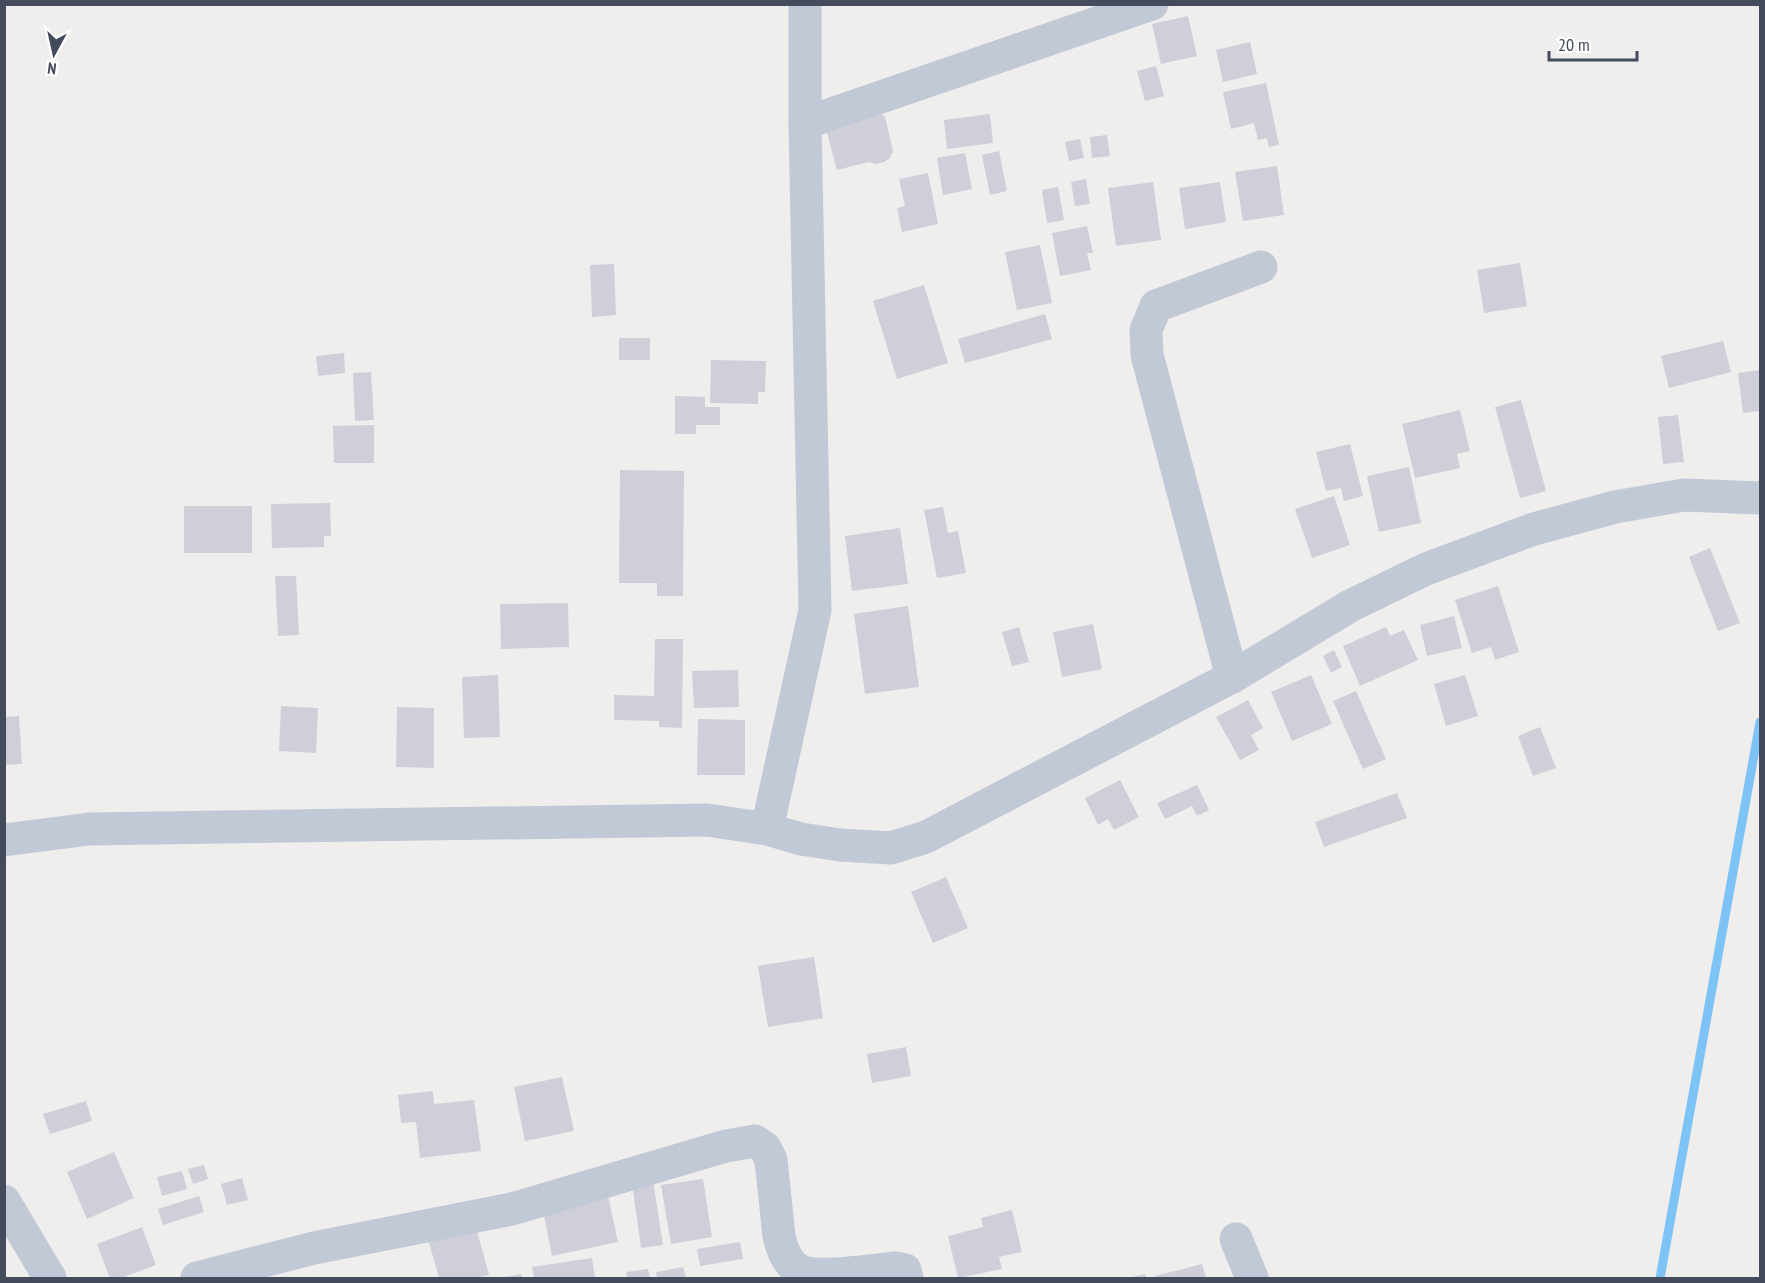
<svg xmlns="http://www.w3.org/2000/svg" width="1765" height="1283" viewBox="0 0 1765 1283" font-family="'PT Sans Narrow',sans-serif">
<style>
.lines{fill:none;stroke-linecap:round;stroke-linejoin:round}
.stream{stroke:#7dc3f6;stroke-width:9}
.building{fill:#cecfd9}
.minor{stroke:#c1c8d6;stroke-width:33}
</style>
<rect width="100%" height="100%" fill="#f0eded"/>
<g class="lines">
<polyline class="stream" points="1660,1278 1760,722"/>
</g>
<g class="building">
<polygon points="1188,16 1197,56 1161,64 1152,24"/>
<polygon points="1250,42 1257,74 1223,82 1216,50"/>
<polygon points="1156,66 1164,96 1145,101 1137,71"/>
<polygon points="1266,83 1279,145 1269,147 1267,138 1258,140 1254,123 1231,129 1223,92"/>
<polygon points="874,110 885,117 893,151 890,158 884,162 876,164 869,162 837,170 824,122"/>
<polygon points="990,114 993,143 947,149 944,120"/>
<polygon points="1107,135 1110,156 1092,158 1090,137"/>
<polygon points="1080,139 1084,158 1069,161 1065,142"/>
<polygon points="999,151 1007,191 990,195 982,155"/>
<polygon points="965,153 972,189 943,195 937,158"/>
<polygon points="1277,166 1284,215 1243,221 1235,172"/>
<polygon points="928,173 938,224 902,232 897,208 905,206 899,179"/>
<polygon points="1086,179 1090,204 1075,206 1071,182"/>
<polygon points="1153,182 1161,240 1116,246 1108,188"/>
<polygon points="1220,182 1226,222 1185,229 1179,188"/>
<polygon points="1058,187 1064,220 1047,223 1042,190"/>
<polygon points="1087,226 1093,253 1087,253 1091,270 1060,276 1052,233"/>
<polygon points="1040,245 1052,303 1017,310 1005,252"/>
<polygon points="1520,263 1527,306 1484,313 1477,270"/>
<polygon points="614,264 616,315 592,317 590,265"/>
<polygon points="924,285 948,363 897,379 873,301"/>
<polygon points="1045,314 1052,339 965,363 958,339"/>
<rect x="619" y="338" width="31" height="22"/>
<polygon points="1723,341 1731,372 1669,388 1661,356"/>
<polygon points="344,353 345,373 318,376 316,356"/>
<polygon points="711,360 766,361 765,392 758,392 758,404 710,403"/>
<polygon points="1760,370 1760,411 1743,413 1738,373"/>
<polygon points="371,372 374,420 355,421 353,373"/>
<polygon points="675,396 705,397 705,407 720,407 720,425 696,425 696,434 675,434"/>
<polygon points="1521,400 1546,491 1520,498 1495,407"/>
<polygon points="1460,410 1470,451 1457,454 1460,468 1415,478 1402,424"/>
<polygon points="1678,415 1684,462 1663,464 1658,417"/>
<polygon points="374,425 374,463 334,463 333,426"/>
<polygon points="1350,444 1363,496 1344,501 1341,488 1326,491 1316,452"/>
<polygon points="1409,467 1421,523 1379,532 1367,476"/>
<polygon points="620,470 684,471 683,596 657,596 657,583 619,583"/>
<polygon points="1334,496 1350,545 1312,558 1295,509"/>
<polygon points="330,503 331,536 324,536 324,547 272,548 271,504"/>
<rect x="184" y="506" width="68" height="47"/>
<polygon points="943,507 948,533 958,531 966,573 937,578 924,510"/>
<polygon points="900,528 908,584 852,591 845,536"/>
<polygon points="1710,548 1740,623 1718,631 1689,557"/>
<polygon points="275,576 296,576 299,635 278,636"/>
<polygon points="1498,586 1519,652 1495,660 1491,647 1472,653 1455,600"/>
<polygon points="568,603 569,647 501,649 500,604"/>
<polygon points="908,606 919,687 865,694 854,614"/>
<polygon points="1454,616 1462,648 1427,656 1420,625"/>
<polygon points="1093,624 1102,669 1062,677 1053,632"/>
<polygon points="1019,627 1029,662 1012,666 1002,632"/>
<polygon points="1386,627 1390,636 1404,630 1418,660 1360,686 1343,646"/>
<polygon points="655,639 683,639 682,728 659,727 659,721 614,720 614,695 654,696"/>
<polygon points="1334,650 1342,667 1331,673 1323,656"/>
<polygon points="738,670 739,707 694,708 692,671"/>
<polygon points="498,675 500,737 464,738 462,677"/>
<polygon points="1311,675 1332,724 1292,741 1271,692"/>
<polygon points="1465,675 1478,716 1446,726 1434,684"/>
<polygon points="1356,691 1386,759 1363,769 1333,701"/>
<polygon points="1248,700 1263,728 1251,735 1259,750 1240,760 1216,717"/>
<polygon points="281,706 318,708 316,753 279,751"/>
<polygon points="397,707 434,708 434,768 396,767"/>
<polygon points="19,716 22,764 4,765 4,717"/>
<polygon points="698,719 745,720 745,775 697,775"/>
<polygon points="1540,727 1556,768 1533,776 1518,736"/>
<polygon points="1120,780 1139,817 1114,830 1108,819 1098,825 1085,798"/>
<polygon points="1197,785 1209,810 1197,816 1192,806 1165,819 1157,803"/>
<polygon points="1397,793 1407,818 1324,847 1315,822"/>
<polygon points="946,877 968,928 933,943 911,892"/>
<polygon points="814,957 823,1018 768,1027 758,966"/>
<polygon points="906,1047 911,1076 872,1083 867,1054"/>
<polygon points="562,1077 574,1131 525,1141 514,1087"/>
<polygon points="433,1091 434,1104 474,1100 481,1151 420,1158 416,1122 401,1123 398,1095"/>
<polygon points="86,1101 92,1121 50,1134 43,1114"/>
<polygon points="114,1152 134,1198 87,1219 67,1172"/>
<polygon points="204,1165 208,1179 193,1184 188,1169"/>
<polygon points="182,1171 187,1189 162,1196 157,1177"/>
<polygon points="242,1178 248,1200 227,1205 221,1184"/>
<polygon points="703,1179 712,1237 671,1244 661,1185"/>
<polygon points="653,1180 663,1245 641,1248 632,1183"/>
<polygon points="199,1196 204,1212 163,1225 158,1209"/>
<polygon points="608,1196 618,1242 552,1256 543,1210"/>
<polygon points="1012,1210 1022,1252 999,1257 1002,1269 958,1278 948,1236 983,1227 981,1218"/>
<polygon points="142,1227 156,1265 121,1278 110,1278 97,1244"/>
<polygon points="476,1227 489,1275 476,1278 439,1278 428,1239"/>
<polygon points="740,1242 743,1259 700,1266 697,1249"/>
<polygon points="592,1258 595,1278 534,1278 532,1267"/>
<polygon points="1202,1264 1206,1278 1155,1278 1155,1276"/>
<polygon points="683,1267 686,1278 657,1278 656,1272"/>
<polygon points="648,1269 650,1278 627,1278 626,1272"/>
<polygon points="521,1274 522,1278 505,1278 505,1277"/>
<polygon points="1145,1274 1146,1278 1132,1278 1131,1277"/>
</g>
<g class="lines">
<g class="minor">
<polyline points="805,4 805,123"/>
<polyline points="1232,677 1147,355 1146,330 1156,306 1261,267"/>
<polyline points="767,829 815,610 805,123 1152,4"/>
<polyline points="4,840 89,829 707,820 767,829 801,839 840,845 891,848 926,837 1232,677 1350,606 1426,569 1534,529 1615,507 1684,495 1760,498"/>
<polyline points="4,1201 50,1278"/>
<polyline points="1236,1239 1252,1278"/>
<path d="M197 1278 314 1248 512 1209 726 1146 755 1141 765 1148 771 1160 779 1236C782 1250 788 1265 801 1271 819 1279 873 1270 895 1268L905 1270 907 1278"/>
</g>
</g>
<rect width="1765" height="1283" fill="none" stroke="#434b5d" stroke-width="12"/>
<g transform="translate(54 54) rotate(188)" stroke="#ffffff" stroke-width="4.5" paint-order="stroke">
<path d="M0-4.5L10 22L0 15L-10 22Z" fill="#434b5d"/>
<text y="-9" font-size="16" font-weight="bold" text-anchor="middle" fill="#434b5d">N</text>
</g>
<path d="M1549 51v9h88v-9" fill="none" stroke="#434b5d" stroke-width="3"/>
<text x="1558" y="51" font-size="18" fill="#434b5d" stroke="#ffffff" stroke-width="4.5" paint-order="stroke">20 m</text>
</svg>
